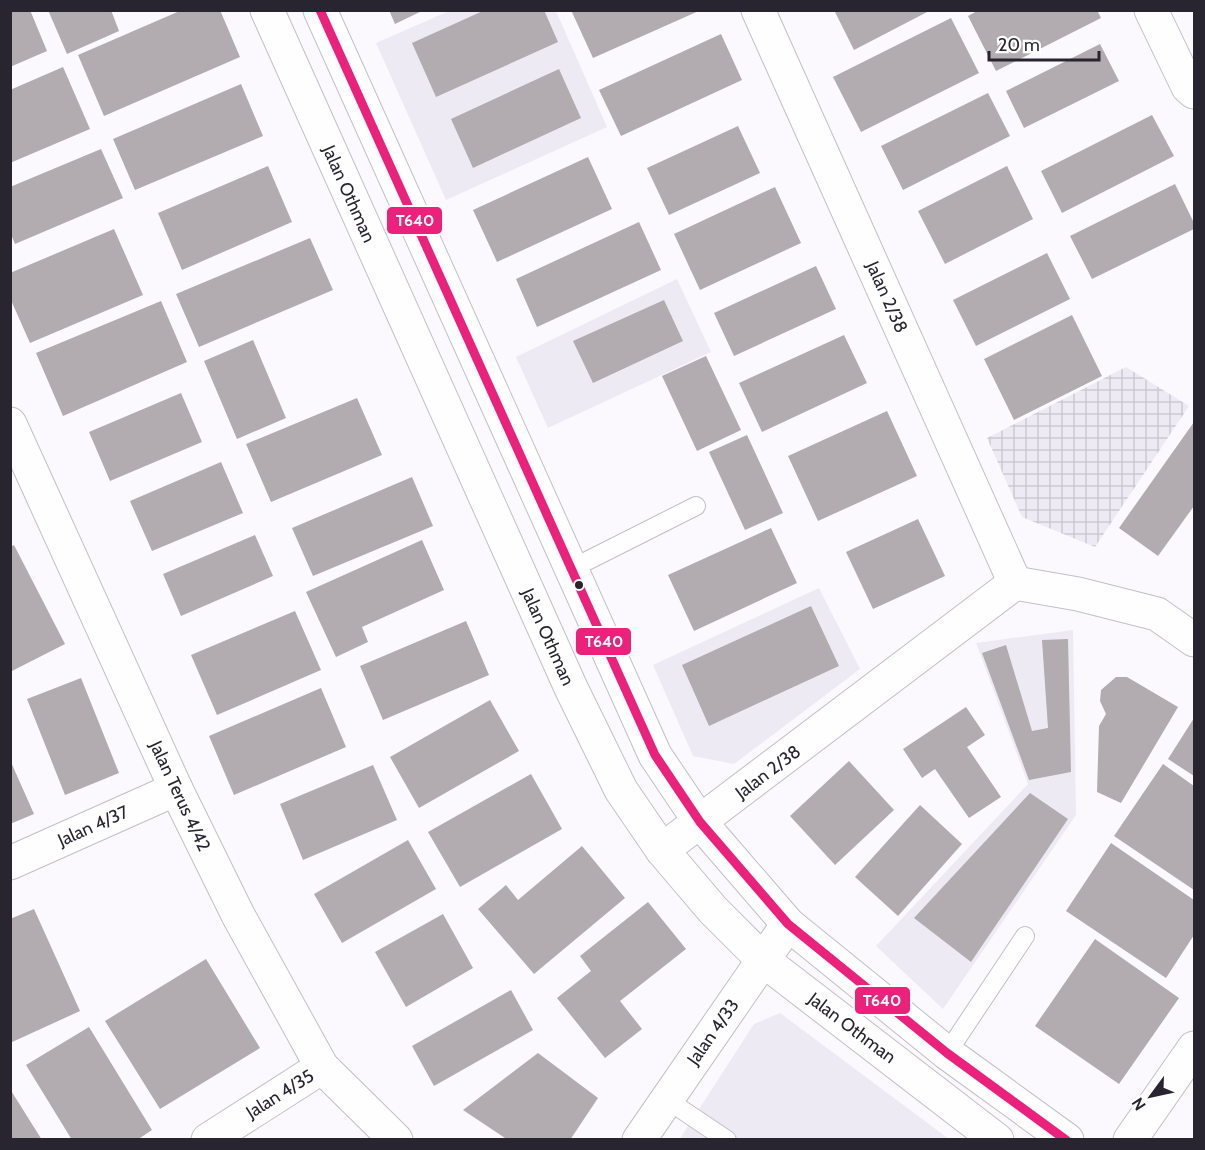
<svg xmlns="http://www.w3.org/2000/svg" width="1205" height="1150" viewBox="0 0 1205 1150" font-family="Cabin,sans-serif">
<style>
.built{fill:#eeeaf4}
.industrial{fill:url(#industrial-grid)}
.building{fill:#b2abaf}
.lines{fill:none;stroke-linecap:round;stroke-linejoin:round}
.service-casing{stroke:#c2bfc7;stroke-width:20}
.minor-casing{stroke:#c2bfc7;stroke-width:35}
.secondary-casing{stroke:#c2bfc7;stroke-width:35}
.service{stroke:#fefeff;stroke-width:18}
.minor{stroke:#fefeff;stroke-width:33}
.secondary{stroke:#fefeff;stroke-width:33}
.bus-1-casing{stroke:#fff;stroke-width:14}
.bus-1{stroke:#ed207b;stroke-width:9}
.bus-dot{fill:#292530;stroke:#fff;stroke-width:2}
.labels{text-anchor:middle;stroke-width:6;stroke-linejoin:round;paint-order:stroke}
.street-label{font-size:18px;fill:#292530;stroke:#fff}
.line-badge{stroke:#fff;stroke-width:2}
.badge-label{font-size:16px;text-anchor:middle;font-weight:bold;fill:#fff}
</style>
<defs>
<pattern id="industrial-grid" width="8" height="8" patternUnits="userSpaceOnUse" patternTransform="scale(1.5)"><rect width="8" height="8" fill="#eeeaf4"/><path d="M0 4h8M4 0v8" fill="none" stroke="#ccc9d2"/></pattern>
</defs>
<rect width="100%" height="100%" fill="#fbf9fd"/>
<g class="built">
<polygon points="449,11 556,11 607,127 446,200 376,43"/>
<polygon points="677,279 711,352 548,428 516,357"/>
<polygon points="819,588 860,669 734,764 693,756 653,665"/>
<polygon points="1073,630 1076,815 943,1009 876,946 1028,784 976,643"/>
<polygon points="780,1013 949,1139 679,1140 754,1024"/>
</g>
<polygon class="industrial" points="1126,367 1189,406 1095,547 1022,517 987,438"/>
<g class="building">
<polygon points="10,10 30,10 47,51 10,67"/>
<polygon points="48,10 111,10 119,31 67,54"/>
<polygon points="182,10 220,10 240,57 104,116 78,55"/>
<polygon points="389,10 424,10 395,24"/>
<polygon points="485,10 544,10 558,42 436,97 412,43"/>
<polygon points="571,10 701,10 593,58"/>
<polygon points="834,10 931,10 854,50"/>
<polygon points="979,10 1097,10 1101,18 996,71 968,16"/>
<polygon points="951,18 979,73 861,132 833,77"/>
<polygon points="721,34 742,80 621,136 599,90"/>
<polygon points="1100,44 1119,81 1024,128 1006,91"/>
<polygon points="63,67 90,129 10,163 10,90"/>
<polygon points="559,69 581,118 473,168 451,119"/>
<polygon points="241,84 263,136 135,190 113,139"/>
<polygon points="988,93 1010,136 903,190 881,146"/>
<polygon points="1152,115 1174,156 1062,213 1041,171"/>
<polygon points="738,126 760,173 669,215 647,168"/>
<polygon points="101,149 123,198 15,244 10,232 10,187"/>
<polygon points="588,157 612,209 497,262 473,210"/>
<polygon points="268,166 292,222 182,270 158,213"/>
<polygon points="1007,166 1033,219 945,264 918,211"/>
<polygon points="1175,184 1194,223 1194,229 1092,279 1070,236"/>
<polygon points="775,187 801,243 700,290 674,234"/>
<polygon points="639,222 661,270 537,327 516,279"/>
<polygon points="114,229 143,295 30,343 10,298 10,273"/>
<polygon points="310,238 333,290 199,347 176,294"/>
<polygon points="1047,253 1070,299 976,346 953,300"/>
<polygon points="816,266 836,309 734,356 714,313"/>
<polygon points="664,300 683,341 593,383 573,341"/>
<polygon points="161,301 187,362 63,416 36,353"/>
<polygon points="1072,315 1102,376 1014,420 984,359"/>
<polygon points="844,335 867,383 762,432 739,383"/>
<polygon points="253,340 286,418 237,439 204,361"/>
<polygon points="706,356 741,430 697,451 662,376"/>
<polygon points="181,393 202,442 110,481 89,432"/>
<polygon points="357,398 382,455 271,502 246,444"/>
<polygon points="887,411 917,476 818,521 788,456"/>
<polygon points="1194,422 1194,506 1158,556 1119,528"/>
<polygon points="747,435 783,513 745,530 709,452"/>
<polygon points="221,462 243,513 152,551 130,501"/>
<polygon points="412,477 433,526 313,576 292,528"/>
<polygon points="918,519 945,576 873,609 846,552"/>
<polygon points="771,528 797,583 694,631 668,575"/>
<polygon points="255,535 273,576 181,616 163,574"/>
<polygon points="422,540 444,590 362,627 368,642 336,657 306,592"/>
<polygon points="14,545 65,644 10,672 10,547"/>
<polygon points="811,606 839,666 709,726 682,665"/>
<polygon points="295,611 321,670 217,715 191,655"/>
<polygon points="466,621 489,675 383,720 360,666"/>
<polygon points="1068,639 1071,772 1029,780 982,653 1006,645 1032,731 1048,728 1042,640"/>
<polygon points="1116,677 1127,677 1178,707 1121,803 1097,792 1099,726 1106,714 1100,701 1101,690"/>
<polygon points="81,678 119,773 65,795 27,699"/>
<polygon points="321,688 346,747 234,795 209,736"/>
<polygon points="490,700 519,751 419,808 390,757"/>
<polygon points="966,707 985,735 967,747 1001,797 969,818 935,769 922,778 903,749"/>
<polygon points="1194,718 1194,776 1168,759"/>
<polygon points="10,760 34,814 10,824"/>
<polygon points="849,761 894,810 835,865 790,816"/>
<polygon points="1163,764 1194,786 1194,890 1114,836"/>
<polygon points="373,765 397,820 303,860 280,804"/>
<polygon points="531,774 562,829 460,887 428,832"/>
<polygon points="1030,793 1068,819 971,962 914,918"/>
<polygon points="920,805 962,844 898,916 855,877"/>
<polygon points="408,840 436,889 342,943 314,894"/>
<polygon points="1111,843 1194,900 1194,935 1166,978 1066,911"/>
<polygon points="582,846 625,898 534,974 478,909 506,885 518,900"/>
<polygon points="648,902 686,949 620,1001 642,1029 605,1058 557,998 591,971 580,956"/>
<polygon points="34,909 80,1011 10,1043 10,919"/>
<polygon points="443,914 473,968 406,1007 375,952"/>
<polygon points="1095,939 1179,998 1119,1084 1035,1026"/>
<polygon points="206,959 260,1048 160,1109 105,1021"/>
<polygon points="511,990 533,1030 434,1086 412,1046"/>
<polygon points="89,1027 152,1130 137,1140 72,1140 26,1065"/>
<polygon points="538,1053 598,1098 570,1140 508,1140 463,1110"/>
<polygon points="10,1089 42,1140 10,1140"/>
</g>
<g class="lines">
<defs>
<g id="service">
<polyline points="571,569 696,506"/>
<polyline points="947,1053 1025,936"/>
<polyline points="666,1099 727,1140"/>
</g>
<g id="minor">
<polyline points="758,10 1015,583"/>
<polyline points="1151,10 1188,87 1194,92"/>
<polyline points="10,424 176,789 238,915 322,1067 396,1140"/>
<polyline points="662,850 1015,583 1078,594 1157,614 1194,640"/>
<polyline points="10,863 176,789"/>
<polyline points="208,1140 322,1067"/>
<polyline points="639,1140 788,924"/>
<polyline points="1130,1140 1194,1048"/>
</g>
<g id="secondary">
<polyline points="267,10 571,688 621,790 662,850 713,910 763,960 997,1140"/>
<polyline points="320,10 655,755 700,822 788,924 947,1053 1067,1140"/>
</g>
</defs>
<use href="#service" class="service-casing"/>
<use href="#minor" class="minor-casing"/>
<use href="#secondary" class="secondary-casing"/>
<use href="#service" class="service"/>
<use href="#minor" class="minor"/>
<use href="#secondary" class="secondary"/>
<defs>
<polyline id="bus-1" points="320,10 655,755 700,822 788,924 947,1053 1066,1140"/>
</defs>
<use href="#bus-1" class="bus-1-casing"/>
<use href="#bus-1" class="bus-1"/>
</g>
<circle class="bus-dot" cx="579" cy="585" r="5"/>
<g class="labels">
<g class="street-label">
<text transform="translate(349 194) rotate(66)" y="6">Jalan Othman</text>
<text transform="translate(887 297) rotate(66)" y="6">Jalan 2/38</text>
<text transform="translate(548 637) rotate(66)" y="6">Jalan Othman</text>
<text transform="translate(768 772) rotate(-37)" y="6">Jalan 2/38</text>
<text transform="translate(180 796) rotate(65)" y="6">Jalan Terus 4/42</text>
<text transform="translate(93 826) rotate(-24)" y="6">Jalan 4/37</text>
<text transform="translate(852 1028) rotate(37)" y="6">Jalan Othman</text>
<text transform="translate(713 1032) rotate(-55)" y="6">Jalan 4/33</text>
<text transform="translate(280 1094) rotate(-32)" y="6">Jalan 4/35</text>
</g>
</g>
<g class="line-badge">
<rect x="386" y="206" width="57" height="29" rx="6" fill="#ed207b"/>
<rect x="575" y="627" width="57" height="29" rx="6" fill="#ed207b"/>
<rect x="854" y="986" width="57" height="29" rx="6" fill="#ed207b"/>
</g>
<g class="badge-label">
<text x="415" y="226">T640</text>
<text x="604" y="647">T640</text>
<text x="882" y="1006">T640</text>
</g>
<rect width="1205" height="1150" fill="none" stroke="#292530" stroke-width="24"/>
<g transform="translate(1151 1096) rotate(237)" stroke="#ffffff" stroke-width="4.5" paint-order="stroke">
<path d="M0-4.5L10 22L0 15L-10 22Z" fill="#292530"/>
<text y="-9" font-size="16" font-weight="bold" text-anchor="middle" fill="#292530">N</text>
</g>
<path d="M989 51v9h110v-9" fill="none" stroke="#292530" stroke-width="3"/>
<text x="998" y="51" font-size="18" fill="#292530" stroke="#ffffff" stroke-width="4.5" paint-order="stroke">20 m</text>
</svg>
